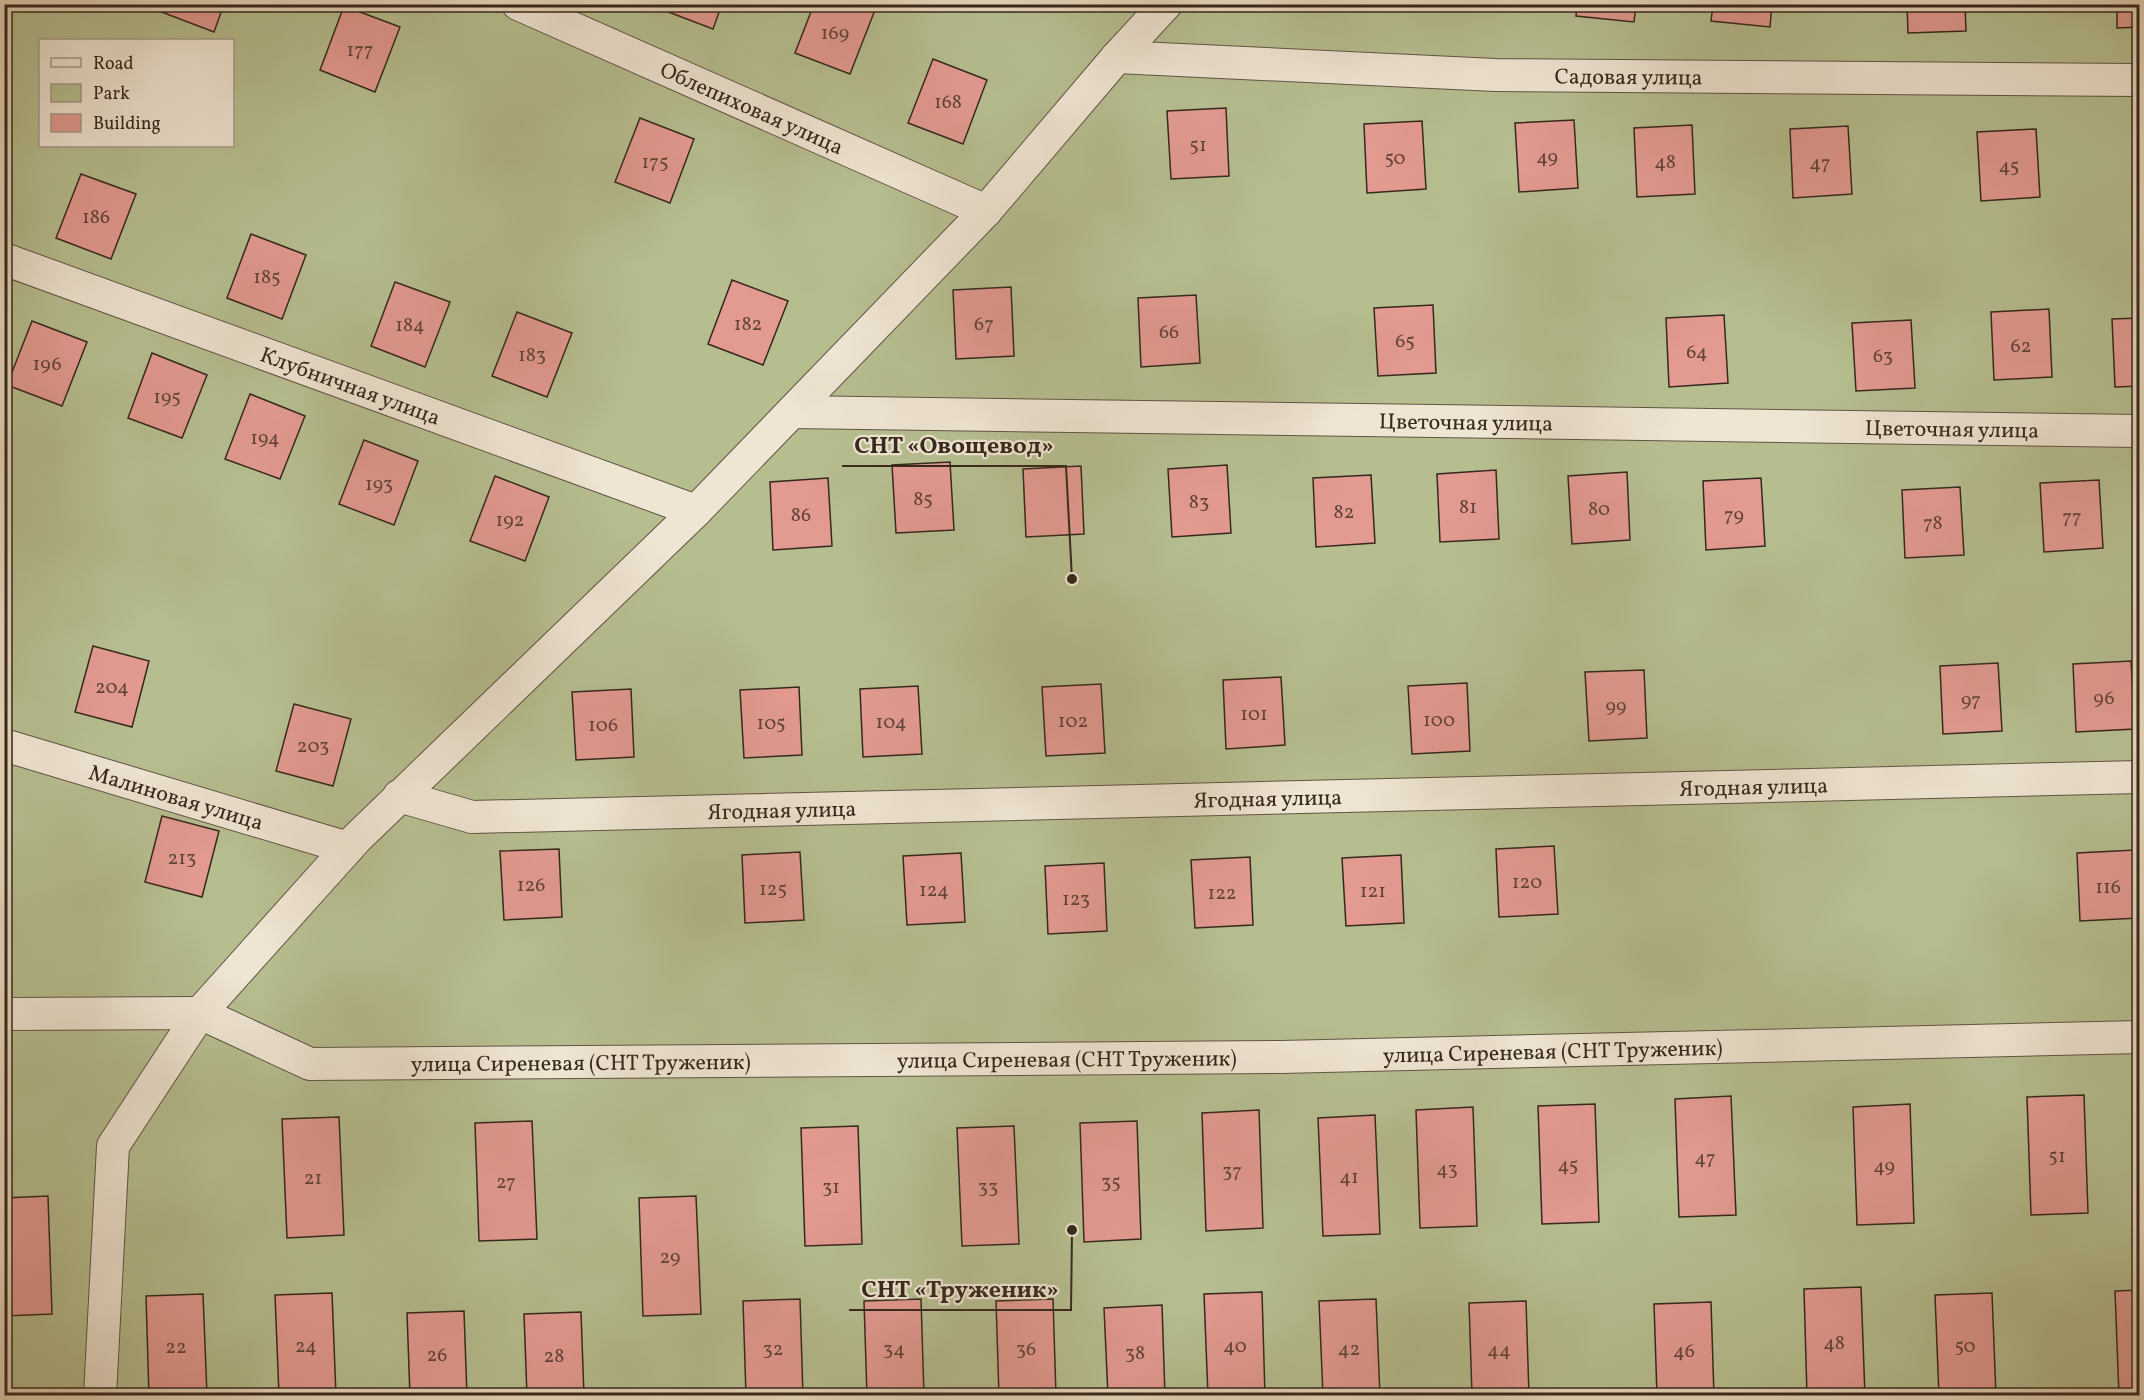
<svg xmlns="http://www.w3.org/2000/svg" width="2144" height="1400" viewBox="0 0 2144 1400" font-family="Vollkorn,serif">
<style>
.green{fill:#b6be90;stroke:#767356;stroke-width:1.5;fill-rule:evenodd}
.building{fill:#e39a91;stroke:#36281d;stroke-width:1.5}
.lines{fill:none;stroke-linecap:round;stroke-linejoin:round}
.street-casing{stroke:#625445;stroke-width:34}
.street{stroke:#efe5d3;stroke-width:32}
.labels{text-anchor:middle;stroke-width:4.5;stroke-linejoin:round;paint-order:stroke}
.number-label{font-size:20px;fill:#61443a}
.street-label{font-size:22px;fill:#36281d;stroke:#efe5d3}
.leader{fill:none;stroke:#36281d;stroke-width:2}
.callout-dot{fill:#36281d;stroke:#efe5d3;stroke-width:2}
.callout-label{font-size:24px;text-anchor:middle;font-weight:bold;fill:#36281d;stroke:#efe5d3;stroke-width:4.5;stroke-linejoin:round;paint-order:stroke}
</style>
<rect width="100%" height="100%" fill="#e7d7bc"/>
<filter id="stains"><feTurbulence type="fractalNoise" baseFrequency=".00333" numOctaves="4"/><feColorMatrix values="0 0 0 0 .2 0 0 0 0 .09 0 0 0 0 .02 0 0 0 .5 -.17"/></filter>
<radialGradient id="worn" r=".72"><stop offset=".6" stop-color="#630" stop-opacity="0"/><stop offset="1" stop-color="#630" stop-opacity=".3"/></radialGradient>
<path class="green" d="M5 5H2139V1395L5 1396ZM40 40H232V146H40Z"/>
<g class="building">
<polygon points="161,4 224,4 214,32 159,11"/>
<polygon points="660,4 722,4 713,29 658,8"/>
<polygon points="814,4 860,4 875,10 850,74 795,53"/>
<polygon points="1474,4 1502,4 1502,7"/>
<polygon points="1577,4 1636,4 1634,22 1576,16"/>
<polygon points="1713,4 1772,4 1770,27 1711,21"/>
<polygon points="1907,4 1965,4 1966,31 1908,33"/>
<polygon points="2117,4 2140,4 2140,27 2117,28"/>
<polygon points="344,6 400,27 375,92 320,70"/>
<polygon points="933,59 987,80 963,144 908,123"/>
<polygon points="1226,108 1229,176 1171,179 1167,111"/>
<polygon points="640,118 694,139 670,203 615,182"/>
<polygon points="1574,120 1578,188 1519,192 1515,123"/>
<polygon points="1422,121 1426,189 1367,193 1364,124"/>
<polygon points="1692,125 1695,194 1637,197 1634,128"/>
<polygon points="1848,126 1852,194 1793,198 1790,129"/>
<polygon points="2036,129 2040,197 1981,201 1977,132"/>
<polygon points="81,174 136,194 111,259 56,238"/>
<polygon points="251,234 306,255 282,319 227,298"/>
<polygon points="732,280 788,301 763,365 708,344"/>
<polygon points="395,282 450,302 425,367 371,346"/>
<polygon points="1011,287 1014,356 956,359 953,290"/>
<polygon points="1196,295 1200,363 1141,367 1138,298"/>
<polygon points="1433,305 1436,373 1378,376 1374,308"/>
<polygon points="2049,309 2052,377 1994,380 1991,312"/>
<polygon points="517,312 572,333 547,397 492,376"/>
<polygon points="1724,315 1728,383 1669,387 1666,318"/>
<polygon points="2140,318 2140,386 2115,387 2112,319"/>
<polygon points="1911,320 1915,388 1856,391 1852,323"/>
<polygon points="32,321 87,342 62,406 7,385"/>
<polygon points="152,353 207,375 182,438 128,418"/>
<polygon points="250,394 305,416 280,479 225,459"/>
<polygon points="364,440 418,461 394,525 339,504"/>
<polygon points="950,462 954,530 896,533 892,465"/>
<polygon points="1227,465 1231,533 1172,537 1168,469"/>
<polygon points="1081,466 1084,534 1026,537 1023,469"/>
<polygon points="1496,470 1499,539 1440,542 1437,474"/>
<polygon points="1627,472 1630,540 1572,544 1568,476"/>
<polygon points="1371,475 1375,543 1316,547 1313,478"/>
<polygon points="495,476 549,497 525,561 470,541"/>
<polygon points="828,478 832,546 773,550 770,482"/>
<polygon points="1761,478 1765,546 1706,550 1703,481"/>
<polygon points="2099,480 2103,548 2044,552 2040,483"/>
<polygon points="1960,487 1964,555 1905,558 1902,490"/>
<polygon points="93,646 149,661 132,727 75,712"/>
<polygon points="2131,661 2135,729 2076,732 2073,664"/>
<polygon points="1998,663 2002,731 1943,734 1940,666"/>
<polygon points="1644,670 1647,738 1589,741 1585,672"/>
<polygon points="1281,677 1285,745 1226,749 1223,680"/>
<polygon points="1467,683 1470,751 1412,754 1408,686"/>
<polygon points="1101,684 1105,753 1046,756 1042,687"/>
<polygon points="918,686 922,754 863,757 860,689"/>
<polygon points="799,687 802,755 744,758 740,690"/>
<polygon points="631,689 634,757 576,760 572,692"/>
<polygon points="294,704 351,719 333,786 276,771"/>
<polygon points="162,816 219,831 202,897 145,882"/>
<polygon points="1554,846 1558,914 1499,917 1496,849"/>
<polygon points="559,849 562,917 504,920 500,851"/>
<polygon points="2135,850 2139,918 2080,921 2077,853"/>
<polygon points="800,852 804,920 745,923 742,855"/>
<polygon points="961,853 965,922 907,925 903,856"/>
<polygon points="1401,855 1404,923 1346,926 1342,858"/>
<polygon points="1250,857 1253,925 1195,928 1191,860"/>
<polygon points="1104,863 1107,931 1048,934 1045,866"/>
<polygon points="2084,1095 2088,1213 2031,1215 2027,1097"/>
<polygon points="1731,1096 1736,1215 1679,1217 1675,1099"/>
<polygon points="1595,1104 1599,1222 1542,1224 1538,1106"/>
<polygon points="1910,1104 1914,1223 1857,1225 1853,1107"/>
<polygon points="1473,1107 1477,1226 1420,1228 1416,1110"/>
<polygon points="1259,1110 1263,1228 1206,1231 1202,1113"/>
<polygon points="1375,1115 1380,1234 1323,1236 1318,1118"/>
<polygon points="339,1117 344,1235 287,1238 282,1119"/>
<polygon points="532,1121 537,1239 479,1241 475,1123"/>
<polygon points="1137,1121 1141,1239 1084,1242 1080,1123"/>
<polygon points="858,1126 862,1244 805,1246 801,1128"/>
<polygon points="1014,1126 1019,1244 962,1246 957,1128"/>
<polygon points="48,1196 52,1314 4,1316 4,1198"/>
<polygon points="696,1196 701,1314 643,1316 639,1198"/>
<polygon points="1861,1287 1865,1396 1807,1396 1804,1289"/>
<polygon points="2140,1290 2140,1396 2119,1396 2115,1291"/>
<polygon points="1262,1292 1265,1396 1208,1396 1204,1294"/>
<polygon points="332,1293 336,1396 279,1396 275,1295"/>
<polygon points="1992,1293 1996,1396 1939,1396 1935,1295"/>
<polygon points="203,1294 207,1396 149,1396 146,1296"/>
<polygon points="800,1299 803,1396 746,1396 743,1301"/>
<polygon points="921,1299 924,1396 867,1396 864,1301"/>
<polygon points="1053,1299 1056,1396 999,1396 996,1301"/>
<polygon points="1376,1299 1380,1396 1323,1396 1319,1301"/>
<polygon points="1526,1301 1529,1396 1472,1396 1469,1303"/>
<polygon points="1711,1302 1714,1396 1657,1396 1654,1304"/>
<polygon points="1162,1305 1165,1396 1108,1396 1104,1308"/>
<polygon points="464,1311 467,1396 410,1396 407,1313"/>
<polygon points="581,1312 584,1396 527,1396 524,1314"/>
</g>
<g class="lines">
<defs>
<g id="street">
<path id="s1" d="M518 4 986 211"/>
<path id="s2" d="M1117 57 1495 75 2140 80"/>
<path id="s3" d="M4 259 696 511"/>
<path id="s4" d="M792 412 2140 431"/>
<path id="s5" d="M4 745 348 848"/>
<path id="s6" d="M399 796 472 817 2140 777"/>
<path id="s7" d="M4 1014 200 1013 310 1064 1281 1057 2140 1037"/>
<polyline points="100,1396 113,1146 200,1013 356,839 696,511 986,211 1117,57 1166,4"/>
</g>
</defs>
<use href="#street" class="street-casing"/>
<use href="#street" class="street"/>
</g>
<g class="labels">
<g class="number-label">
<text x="835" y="39">169</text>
<text x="360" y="56">177</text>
<text x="948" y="108">168</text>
<text x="1198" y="151">51</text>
<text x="1547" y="163">49</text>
<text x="1395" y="164">50</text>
<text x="655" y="168">175</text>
<text x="1665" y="168">48</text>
<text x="1820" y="169">47</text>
<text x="2009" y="172">45</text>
<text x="96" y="223">186</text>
<text x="267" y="283">185</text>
<text x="748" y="330">182</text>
<text x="984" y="330">67</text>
<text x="410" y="331">184</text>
<text x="1169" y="338">66</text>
<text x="1405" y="347">65</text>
<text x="2021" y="352">62</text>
<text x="1697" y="358">64</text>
<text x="532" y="361">183</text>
<text x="1883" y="362">63</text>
<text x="47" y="370">196</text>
<text x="167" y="403">195</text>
<text x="265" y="444">194</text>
<text x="379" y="490">193</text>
<text x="923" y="505">85</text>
<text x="1199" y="508">83</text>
<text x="1468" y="513">81</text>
<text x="1599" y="515">80</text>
<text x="1344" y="518">82</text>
<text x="801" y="521">86</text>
<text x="1734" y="521">79</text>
<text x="2072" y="523">77</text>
<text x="510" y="526">192</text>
<text x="1933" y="529">78</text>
<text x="112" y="693">204</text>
<text x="2104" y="704">96</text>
<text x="1971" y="706">97</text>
<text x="1616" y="712">99</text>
<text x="1254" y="720">101</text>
<text x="1439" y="726">100</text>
<text x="1073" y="727">102</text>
<text x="891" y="728">104</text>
<text x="771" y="729">105</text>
<text x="603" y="731">106</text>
<text x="313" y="752">203</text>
<text x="182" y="864">213</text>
<text x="1527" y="888">120</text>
<text x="531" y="891">126</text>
<text x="2108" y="893">116</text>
<text x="773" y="895">125</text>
<text x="934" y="896">124</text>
<text x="1373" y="897">121</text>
<text x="1222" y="899">122</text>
<text x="1076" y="905">123</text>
<text x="2057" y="1162">51</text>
<text x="1705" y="1164">47</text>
<text x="1568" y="1171">45</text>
<text x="1884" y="1172">49</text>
<text x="1447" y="1175">43</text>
<text x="1232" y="1177">37</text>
<text x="1349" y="1183">41</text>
<text x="313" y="1184">21</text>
<text x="506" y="1188">27</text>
<text x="1111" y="1188">35</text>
<text x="831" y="1193">31</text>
<text x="988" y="1193">33</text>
<text x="670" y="1263">29</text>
<text x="1834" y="1349">48</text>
<text x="306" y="1352">24</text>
<text x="1235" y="1352">40</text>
<text x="1965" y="1352">50</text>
<text x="176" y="1353">22</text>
<text x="773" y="1355">32</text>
<text x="894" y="1355">34</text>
<text x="1026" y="1355">36</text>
<text x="1349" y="1355">42</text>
<text x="1499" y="1356">44</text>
<text x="1684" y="1357">46</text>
<text x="1135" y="1359">38</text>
<text x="437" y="1361">26</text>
<text x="554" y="1362">28</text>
</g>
<g class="street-label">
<text dy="8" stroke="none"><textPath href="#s2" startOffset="512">Садовая улица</textPath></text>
<text dy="8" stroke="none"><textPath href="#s1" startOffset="256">Облепиховая улица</textPath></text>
<text dy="8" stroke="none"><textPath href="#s3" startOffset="369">Клубничная улица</textPath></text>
<text dy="8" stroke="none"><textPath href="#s4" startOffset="674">Цветочная улица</textPath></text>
<text dy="8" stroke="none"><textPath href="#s4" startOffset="1160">Цветочная улица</textPath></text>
<text dy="8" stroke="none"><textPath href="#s6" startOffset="1358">Ягодная улица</textPath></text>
<text dy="8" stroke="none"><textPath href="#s5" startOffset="180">Малиновая улица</textPath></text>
<text dy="8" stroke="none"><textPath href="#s6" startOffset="872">Ягодная улица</textPath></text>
<text dy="8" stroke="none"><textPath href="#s6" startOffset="386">Ягодная улица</textPath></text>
<text dy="8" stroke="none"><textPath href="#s7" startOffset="1560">улица Сиреневая (СНТ Труженик)</textPath></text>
<text dy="8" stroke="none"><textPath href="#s7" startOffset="1074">улица Сиреневая (СНТ Труженик)</textPath></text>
<text dy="8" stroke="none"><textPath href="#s7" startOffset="588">улица Сиреневая (СНТ Труженик)</textPath></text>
</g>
</g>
<path class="leader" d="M1072 579L1066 466H842M1072 1230L1071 1310H849"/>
<g class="callout-dot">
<circle cx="1072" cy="579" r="6"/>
<circle cx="1072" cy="1230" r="6"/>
</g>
<g class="callout-label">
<text x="954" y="453">СНТ «Овощевод»</text>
<text x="960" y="1297">СНТ «Труженик»</text>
</g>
<rect width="2144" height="1400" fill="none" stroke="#e7d7bc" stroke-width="24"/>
<rect x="6" y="6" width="2132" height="1388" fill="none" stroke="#36281d" stroke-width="3"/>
<rect x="12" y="12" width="2120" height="1376" fill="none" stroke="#36281d" stroke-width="1.5"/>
<rect x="39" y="39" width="195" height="108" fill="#efe5d3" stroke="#a5998a" stroke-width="1.5"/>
<rect x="51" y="58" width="30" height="9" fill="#efe5d3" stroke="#a5998a" stroke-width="1.5"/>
<text x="93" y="69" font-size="18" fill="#36281d">Road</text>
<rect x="51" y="84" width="30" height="18" fill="#b6be90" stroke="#a5998a" stroke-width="1.5"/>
<text x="93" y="99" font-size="18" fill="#36281d">Park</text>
<rect x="51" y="114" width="30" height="18" fill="#e39a91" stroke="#a5998a" stroke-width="1.5"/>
<text x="93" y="129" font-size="18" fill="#36281d">Building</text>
<rect width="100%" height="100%" filter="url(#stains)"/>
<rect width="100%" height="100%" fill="url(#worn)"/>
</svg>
